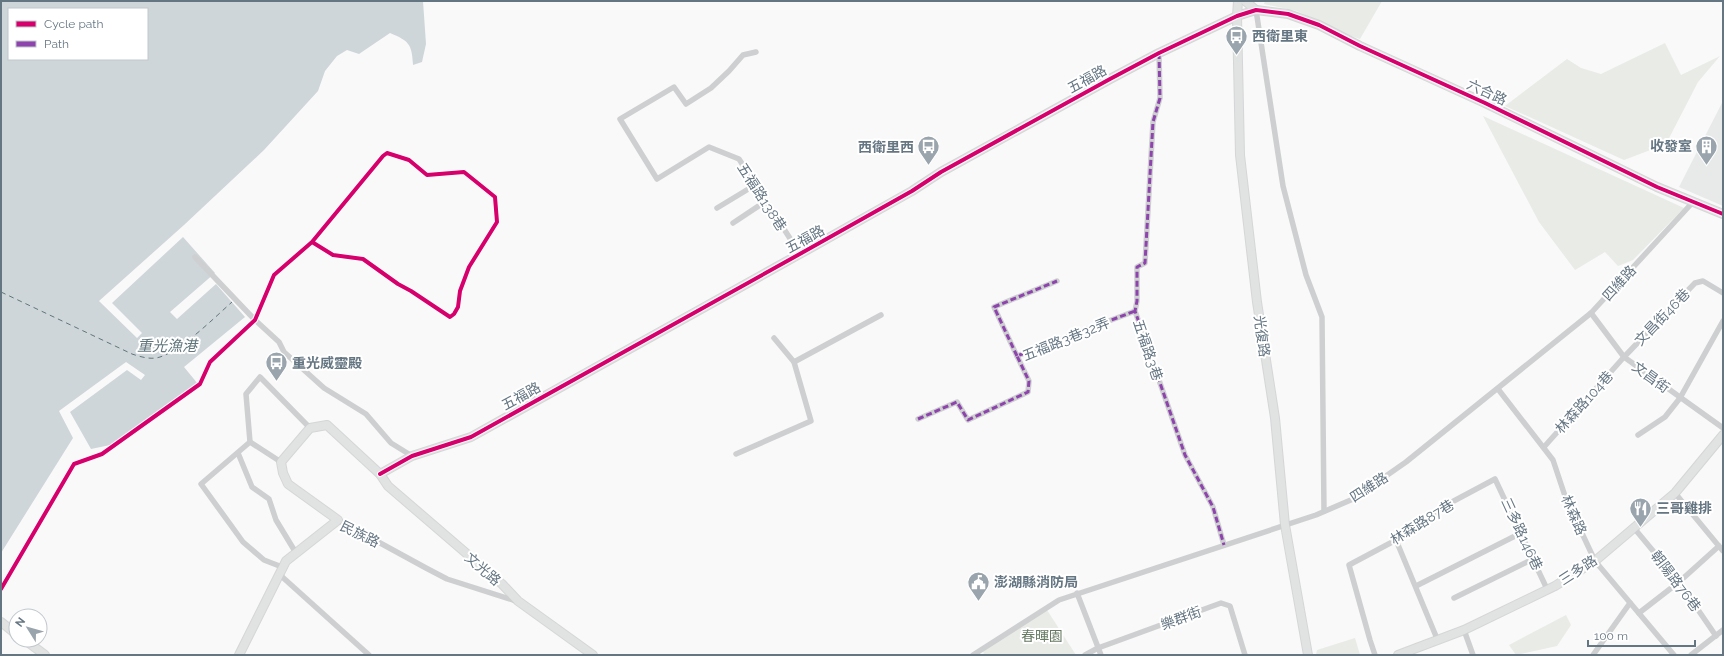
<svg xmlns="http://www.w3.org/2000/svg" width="1724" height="656" viewBox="0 0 1724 656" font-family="Raleway,'Noto Sans TC',sans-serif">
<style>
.built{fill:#e8e9e9}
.green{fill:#e8ebe6}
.water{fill:#ced6d9;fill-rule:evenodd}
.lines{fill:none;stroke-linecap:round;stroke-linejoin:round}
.ferry{stroke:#60757c;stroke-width:1;stroke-dasharray:5 4;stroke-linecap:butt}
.secondary-casing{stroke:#d5d6d7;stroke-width:10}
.street{stroke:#cecfd0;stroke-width:5.5}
.secondary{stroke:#e1e2e2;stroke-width:8}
.quiet{stroke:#8e44ad;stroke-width:3;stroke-dasharray:6 3;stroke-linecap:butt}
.cycleway-casing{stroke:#fff;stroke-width:6}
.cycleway{stroke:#d6006c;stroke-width:4}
.labels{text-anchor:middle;stroke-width:4;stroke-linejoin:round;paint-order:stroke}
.poi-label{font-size:14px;font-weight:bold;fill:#657683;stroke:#fff;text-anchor:start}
.street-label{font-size:14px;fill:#657683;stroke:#fff}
.park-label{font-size:14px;fill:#687a64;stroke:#fff}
.water-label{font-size:15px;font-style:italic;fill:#60757c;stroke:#fff}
</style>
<rect width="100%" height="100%" fill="#f9f9f9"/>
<polygon class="built" points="1723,101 1723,206 1679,187"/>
<g class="green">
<polygon points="1265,1 1382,1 1360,39 1340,32 1297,11 1264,4"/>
<polygon points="1665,43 1681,75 1720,56 1698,82 1666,144 1624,160 1505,106 1567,59 1581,68 1601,74"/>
<polygon points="1483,116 1684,208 1633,260 1618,266 1605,252 1575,270 1539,222"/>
<polygon points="1047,610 1076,655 984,655 983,651"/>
<polygon points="1566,615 1571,625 1557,646 1516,655 1509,645"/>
<polygon points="1355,638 1360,655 1316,655 1317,650"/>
</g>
<path class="water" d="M1 1H423L426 44 422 62 413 65C412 44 409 41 390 33L359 54 347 50 337 56 325 71 318 91 264 150 184 225 99 301 137 338 142 333 112 303 183 237 215 273 170 312 177 319 216 284 245 317 184 367 198 384 115 444 91 449 70 412 127 370 141 380 145 375 126 362 59 411 73 438 1 553ZM9 9H147V59H9Z"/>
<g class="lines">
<path class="ferry" d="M1 292 132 354C141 357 151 360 160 357 182 350 214 318 232 302"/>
<defs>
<g id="secondary">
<polyline points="1238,1 1237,16 1240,155 1257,302 1275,418 1285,525 1308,655"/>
<polyline points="1245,1 1256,10"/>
<polyline points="380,474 412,456 471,437 798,255 912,191 941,172 1110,79 1159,53 1237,16 1256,10 1288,14 1319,25 1360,46 1485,103 1657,187 1723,214"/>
<polyline points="1,622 16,634"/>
<polyline points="25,640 45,655"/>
<polyline points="239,655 286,561 338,520 288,484 283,473 281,462 310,428 327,425 380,474 388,486 502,584 518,601 593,655"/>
<polyline points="1398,655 1464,630 1555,586 1595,561 1675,493 1723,435"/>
</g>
</defs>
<use href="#secondary" class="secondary-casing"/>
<g class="street">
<polyline points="1256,10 1283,186 1306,275 1322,317 1324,511"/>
<polyline points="756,52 743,55 729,71 711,88 686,104 674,87 620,119 657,179 709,147 739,159 800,254"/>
<polyline points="1159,53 1160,98 1153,122 1145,263 1137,267 1137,301 1135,311 1185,455 1213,507 1224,545"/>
<polyline points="717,208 755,185"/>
<polyline points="733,223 766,201"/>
<polyline points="195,257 255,320 279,342 284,352 324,388 366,414 391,443 412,456"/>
<polyline points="1591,313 1624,357 1723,428"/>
<polyline points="1017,356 994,307 1057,281"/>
<polyline points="794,362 881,315"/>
<polyline points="1498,389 1553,460 1566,499 1595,561 1674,655"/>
<polyline points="918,419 957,402 968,420 1028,392 1029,381 1017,356 1135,311"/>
<polyline points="1638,435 1665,417 1680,398 1723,321"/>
<polyline points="250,442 281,462"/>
<polyline points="1544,447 1624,357 1695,283 1703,281 1723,293"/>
<polyline points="238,453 252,487 269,499 276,520 296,553"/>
<polyline points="736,454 811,421 794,362 774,338"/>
<polyline points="1675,493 1723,551"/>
<polyline points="338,520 426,568 447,579 516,601"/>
<polyline points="1634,528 1679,582 1716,636"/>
<polyline points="1396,540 1438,641"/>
<polyline points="282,567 264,560 243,542 201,484 250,442 246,394 260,377 310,428"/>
<polyline points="279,574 369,655"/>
<polyline points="1416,586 1521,533"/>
<polyline points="1,589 74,464 102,454 200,384 210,362 255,320 274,275 312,242 383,156 387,153 409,160 427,175 464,172 495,197 497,222 469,267 460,291 458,307 454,314 450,317 411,291 398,284 363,259 333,255 312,242"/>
<polyline points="1077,593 1101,655"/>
<polyline points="1454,598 1533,559"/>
<polyline points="1639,613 1679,582 1719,546"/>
<polyline points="1464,630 1473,655"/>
<polyline points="973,655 1059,600 1316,515 1353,499 1406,462 1591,313 1693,202"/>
<polyline points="1085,655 1098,648 1221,603 1230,606 1245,655"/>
<polyline points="1375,655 1370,640 1349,565 1396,540 1450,503 1495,479 1547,589"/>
<polyline points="1593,655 1630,603"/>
<polyline points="1691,655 1723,630"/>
</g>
<use href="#secondary" class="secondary"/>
<g class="quiet">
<polyline points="1159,53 1160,98 1153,122 1145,263 1137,267 1137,301 1135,311 1185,455 1213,507 1224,545"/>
<polyline points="1017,356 994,307 1057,281"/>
<polyline points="918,419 957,402 968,420 1028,392 1029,381 1017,356 1135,311"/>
</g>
<defs>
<g id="cycleway">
<polyline points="380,474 412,456 471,437 798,255 912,191 941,172 1110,79 1159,53 1237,16 1256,10 1288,14 1319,25 1360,46 1485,103 1657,187 1723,214"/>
<polyline points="1,589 74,464 102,454 200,384 210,362 255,320 274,275 312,242 383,156 387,153 409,160 427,175 464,172 495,197 497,222 469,267 460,291 458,307 454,314 450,317 411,291 398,284 363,259 333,255 312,242"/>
</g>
</defs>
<use href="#cycleway" class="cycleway-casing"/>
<use href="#cycleway" class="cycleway"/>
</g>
<defs>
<symbol id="bus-pin" viewBox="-11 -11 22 30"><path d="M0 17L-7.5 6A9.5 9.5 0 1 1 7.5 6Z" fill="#99a4ac" stroke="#fff"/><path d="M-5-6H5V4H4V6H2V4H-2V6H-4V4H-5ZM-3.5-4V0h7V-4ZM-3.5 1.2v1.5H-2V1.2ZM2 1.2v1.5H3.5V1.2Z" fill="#fff"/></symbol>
<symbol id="building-pin" viewBox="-11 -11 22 30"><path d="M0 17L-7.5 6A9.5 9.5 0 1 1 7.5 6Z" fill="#99a4ac" stroke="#fff"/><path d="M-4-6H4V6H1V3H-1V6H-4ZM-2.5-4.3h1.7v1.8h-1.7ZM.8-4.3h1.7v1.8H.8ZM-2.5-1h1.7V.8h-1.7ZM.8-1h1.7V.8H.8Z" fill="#fff"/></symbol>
<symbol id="restaurant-pin" viewBox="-11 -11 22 30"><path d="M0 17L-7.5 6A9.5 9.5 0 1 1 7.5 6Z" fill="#99a4ac" stroke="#fff"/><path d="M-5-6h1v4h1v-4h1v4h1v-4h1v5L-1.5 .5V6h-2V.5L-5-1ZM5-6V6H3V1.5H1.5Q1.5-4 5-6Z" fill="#fff"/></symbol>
<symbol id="civic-pin" viewBox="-11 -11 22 30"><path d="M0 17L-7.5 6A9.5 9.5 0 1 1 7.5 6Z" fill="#99a4ac" stroke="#fff"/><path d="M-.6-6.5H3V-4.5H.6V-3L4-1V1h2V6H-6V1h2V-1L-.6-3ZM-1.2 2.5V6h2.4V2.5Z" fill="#fff"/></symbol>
</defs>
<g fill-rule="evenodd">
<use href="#bus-pin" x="1224" y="24" width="25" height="34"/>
<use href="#building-pin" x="1694" y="134" width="25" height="34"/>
<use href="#bus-pin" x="916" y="134" width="25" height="34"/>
<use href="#bus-pin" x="264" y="350" width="25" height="34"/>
<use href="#restaurant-pin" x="1628" y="496" width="25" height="34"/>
<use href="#civic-pin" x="966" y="570" width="25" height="34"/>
</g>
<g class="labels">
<g class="poi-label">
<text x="1252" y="41">西衛里東</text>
<text x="1692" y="151" text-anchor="end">收發室</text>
<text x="914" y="152" text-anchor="end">西衛里西</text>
<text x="292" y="368">重光威靈殿</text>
<text x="1656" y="513">三哥雞排</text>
<text x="994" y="587">澎湖縣消防局</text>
</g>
<g class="street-label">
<text transform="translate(1087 79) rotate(-29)" y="5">五福路</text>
<text transform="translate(1487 92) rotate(25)" y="5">六合路</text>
<text transform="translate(762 197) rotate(57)" y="5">五福路138巷</text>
<text transform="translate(805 239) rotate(-29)" y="5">五福路</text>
<text transform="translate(1619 283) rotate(-48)" y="5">四維路</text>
<text transform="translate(1662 317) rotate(-46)" y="5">文昌街46巷</text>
<text transform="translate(1262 336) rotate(82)" y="5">光復路</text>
<text transform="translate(1066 339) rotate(-22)" y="5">五福路3巷32弄</text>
<text transform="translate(1148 350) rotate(71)" y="5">五福路3巷</text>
<text transform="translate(1651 377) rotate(36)" y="5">文昌街</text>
<text transform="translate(521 396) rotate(-29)" y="5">五福路</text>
<text transform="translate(1584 402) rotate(-48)" y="5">林森路104巷</text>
<text transform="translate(1369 487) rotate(-33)" y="5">四維路</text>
<text transform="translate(1574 515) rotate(66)" y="5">林森路</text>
<text transform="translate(1422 522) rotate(-32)" y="5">林森路87巷</text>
<text transform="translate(360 534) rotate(26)" y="5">民族路</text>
<text transform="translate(1522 534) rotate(65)" y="5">三多路146巷</text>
<text transform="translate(483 569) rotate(41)" y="5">文光路</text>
<text transform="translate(1578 570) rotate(-33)" y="5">三多路</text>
<text transform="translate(1676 581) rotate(53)" y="5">朝陽路76巷</text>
<text transform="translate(1181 618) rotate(-20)" y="5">樂群街</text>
</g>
<g class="park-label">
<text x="1042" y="641">春暉園</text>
</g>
<g class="water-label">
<text x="167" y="351">重光漁港</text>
</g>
</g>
<rect width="1724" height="656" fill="none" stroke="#657683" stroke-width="4"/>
<rect x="8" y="8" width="140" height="52" fill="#ffffff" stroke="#c1c8cd"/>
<rect x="16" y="21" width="20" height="6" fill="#d6006c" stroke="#c1c8cd"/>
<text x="44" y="28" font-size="12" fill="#657683">Cycle path</text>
<rect x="16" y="41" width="20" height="6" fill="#8e44ad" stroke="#c1c8cd"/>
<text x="44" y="48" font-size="12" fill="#657683">Path</text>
<g transform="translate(28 628) rotate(307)"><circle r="19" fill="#ffffff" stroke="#c1c8cd"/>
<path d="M0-3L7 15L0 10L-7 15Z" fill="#99a4ac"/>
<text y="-6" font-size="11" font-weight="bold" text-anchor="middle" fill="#657683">N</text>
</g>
<path d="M1588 640v6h107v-6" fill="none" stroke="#657683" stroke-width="2"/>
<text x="1594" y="640" font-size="12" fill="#657683" stroke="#ffffff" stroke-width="3" paint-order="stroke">100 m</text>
</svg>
